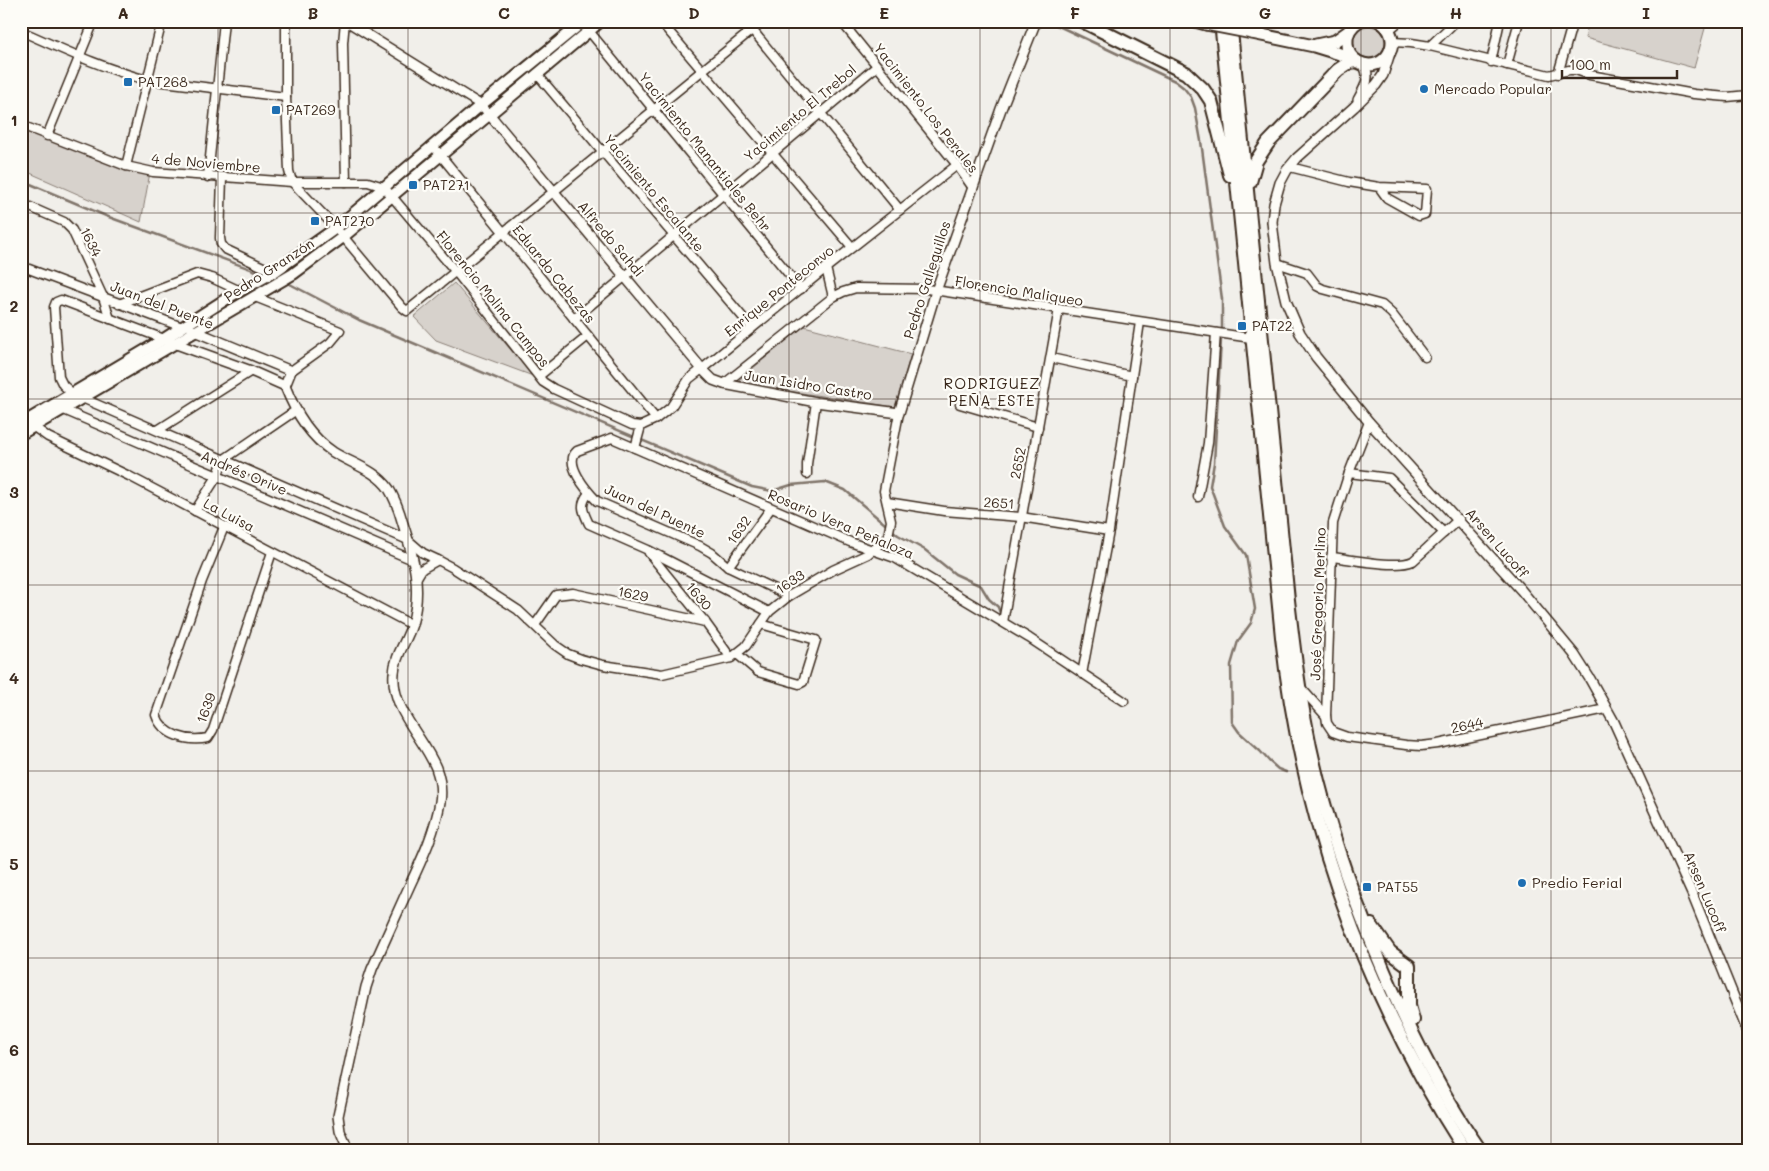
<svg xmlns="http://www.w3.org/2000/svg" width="1769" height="1171" viewBox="0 0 1769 1171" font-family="Mali,sans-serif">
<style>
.green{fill:#d7d2cc;stroke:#897e75}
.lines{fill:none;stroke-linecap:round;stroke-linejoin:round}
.stream{stroke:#80746b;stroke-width:2.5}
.minor-casing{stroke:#3b2a1e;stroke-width:11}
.tertiary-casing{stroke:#3b2a1e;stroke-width:12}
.secondary-casing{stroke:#3b2a1e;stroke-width:14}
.primary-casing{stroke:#3b2a1e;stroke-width:15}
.trunk-casing{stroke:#3b2a1e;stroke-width:16}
.minor{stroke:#fdfcf7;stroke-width:8}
.tertiary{stroke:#fdfcf7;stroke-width:9}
.secondary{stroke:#fdfcf7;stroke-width:10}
.primary{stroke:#fdfcf7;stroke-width:11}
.trunk{stroke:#fdfcf7;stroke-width:12}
.primary-bridge-casing{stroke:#3b2a1e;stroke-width:15;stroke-linecap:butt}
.primary-bridge{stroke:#fdfcf7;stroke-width:11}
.grid{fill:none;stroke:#3b2a1e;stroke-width:1;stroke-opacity:0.55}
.poi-dot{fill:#1f6fb2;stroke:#fdfcf7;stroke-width:2}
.labels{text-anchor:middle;stroke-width:4.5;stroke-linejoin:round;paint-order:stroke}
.poi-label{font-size:14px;fill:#3b2a1e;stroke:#fdfcf7;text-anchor:start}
.street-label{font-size:14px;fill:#3b2a1e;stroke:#fdfcf7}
.neighbourhood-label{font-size:15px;letter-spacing:1px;fill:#3b2a1e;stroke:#fdfcf7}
.neatline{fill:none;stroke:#3b2a1e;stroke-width:2}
.grid-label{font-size:16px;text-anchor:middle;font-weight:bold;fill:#3b2a1e}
</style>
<rect width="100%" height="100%" fill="#f1efea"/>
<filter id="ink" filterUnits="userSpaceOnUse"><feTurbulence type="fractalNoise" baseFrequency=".02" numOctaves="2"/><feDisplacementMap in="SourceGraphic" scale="10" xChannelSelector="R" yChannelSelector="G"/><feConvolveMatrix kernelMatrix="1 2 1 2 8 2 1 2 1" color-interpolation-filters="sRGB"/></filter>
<g filter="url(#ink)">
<g class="green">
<polygon points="1589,21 1707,21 1694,68 1585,38"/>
<circle cx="1369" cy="42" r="16"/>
<polygon points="21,128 150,172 141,222 21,169"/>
<polygon points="454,283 533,376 436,340 414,317"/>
<polygon points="804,326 911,354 895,407 735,383"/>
</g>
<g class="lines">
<g class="stream">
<polyline points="1048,21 1175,81 1184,88 1191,97 1195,108 1201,141 1222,299 1222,328"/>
<polyline points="21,180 106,216 264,274"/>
<polyline points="286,282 359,320 752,487 772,491 791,485 825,482 845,490 898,535 925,550 955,574 981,586 989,599 998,607 1001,616"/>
<polyline points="1221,340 1214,463 1210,486 1225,526 1246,555 1255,609 1251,623 1238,641 1231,665 1232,722 1239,732 1260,751 1269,761 1278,769 1286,772"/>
</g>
<defs>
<g id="minor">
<polyline points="286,21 286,97 289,171 292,182 336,228 402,307 407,311 763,21"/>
<polyline points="345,21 343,43 346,182"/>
<polyline points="346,21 481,105 489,114"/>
<polyline points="660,21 852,247"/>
<polyline points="745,21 900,210"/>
<polyline points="841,21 957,165 973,188"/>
<polyline points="1389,30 1400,21"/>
<path d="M21 31C62 49 104 69 147 80L286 97"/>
<polyline points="589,31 801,289"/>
<polyline points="1392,42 1411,43 1430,46 1549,75 1569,70 1576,70 1590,75 1694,94 1727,97 1748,95"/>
<polyline points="1430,46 1456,21"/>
<polyline points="1491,62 1500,21"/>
<polyline points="1507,65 1519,21"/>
<polyline points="537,74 752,328"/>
<polyline points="1558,74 1573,21"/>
<polyline points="21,125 126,166 153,172 292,182 368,182 384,187 456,272 543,382 554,389 632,425 641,426"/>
<polyline points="47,136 94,21"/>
<polyline points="433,146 656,419"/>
<polyline points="126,166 162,21"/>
<polyline points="1290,167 1349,182 1379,187 1427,189 1425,214 1419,216 1387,198 1379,187"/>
<polyline points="208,177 224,21"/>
<polyline points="222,178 220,238 221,244 225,249 274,272"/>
<polyline points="21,203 64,222 72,230 103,297 110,319"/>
<polyline points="1277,263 1307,273 1317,286 1323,289 1382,305 1392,314 1425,357"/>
<polyline points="21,266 182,327"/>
<polyline points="826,268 833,297"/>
<polyline points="255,297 340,331 330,343 291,371"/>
<polyline points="119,304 197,274 212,278 240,291"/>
<polyline points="574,319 877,66"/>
<polyline points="164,339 61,300 56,302 54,307 59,377 63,385 73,394 408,540 423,553 438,560"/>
<polyline points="1051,358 1132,376"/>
<polyline points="539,376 588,336"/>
<polyline points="724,384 833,297 843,292 856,288 927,289 1251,338"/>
<polyline points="960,404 1038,427"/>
<polyline points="64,410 413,560"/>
<polyline points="1369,422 1349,473 1333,523 1326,716 1327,723 1333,732 1347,737 1406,745 1421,746 1438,744 1606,709"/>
<polyline points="34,427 48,437 129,476 412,625"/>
<polyline points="158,430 251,371"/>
<polyline points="635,448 641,426 656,419 671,407 689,379 702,369 826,268 957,165"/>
<polyline points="1349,473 1389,478 1444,533"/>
<polyline points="807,474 807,464 816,402"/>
<path d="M589 493C579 505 583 511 589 524L648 550 769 612"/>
<polyline points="1198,497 1208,443 1216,333"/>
<polyline points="887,502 944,511 1021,517 1109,531"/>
<polyline points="195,511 218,475 223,460 295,411"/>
<path d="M224 527 202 581 156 715C163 736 188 742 208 738L213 730 272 552"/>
<polyline points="649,553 705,622 731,658"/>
<path d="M1331 557C1351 559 1396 569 1413 561L1459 519"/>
<polyline points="728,567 771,508"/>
<polyline points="416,579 422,569 438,560 453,568 518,610 555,645 568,654 581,659 603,665 662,674 731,658 746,646 769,612 789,596 833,570 868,554 888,536 891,521 884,491 899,413"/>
<path d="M789 596 728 567 712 553 700 546 597 501C587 491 563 463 577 451L612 438 850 542 895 558 1029 638 1124 701"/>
<polyline points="1003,622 1059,309"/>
<polyline points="535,625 556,595 573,593 705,622"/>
<polyline points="737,654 758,672 799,684 803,682 816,640 761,624"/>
<polyline points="1082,674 1109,531 1140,322"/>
<polyline points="1301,688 1326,716"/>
</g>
<g id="tertiary">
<polyline points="1390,53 1383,75 1376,85 1354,107 1297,158 1287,170 1280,183 1274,204 1272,222 1277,263 1286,301 1300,333 1316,357 1369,422 1521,590 1574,654 1590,679 1614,722 1693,896 1748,1032"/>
<path d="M1358 100C1364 89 1372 77 1363 64"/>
<polyline points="489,114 702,369 713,380 724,384 816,402 899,413 936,291 1001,109 1036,21"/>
<polyline points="192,330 291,371 285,386"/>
<polyline points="171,342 251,371 285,386"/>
<path d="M285 386C295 412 309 436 333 452 352 464 376 470 389 489 395 499 400 513 403 524 414 557 422 590 412 624 407 641 395 655 394 673 391 710 423 736 436 768 440 779 442 790 440 802 435 832 422 859 409 887 397 914 384 942 372 969L366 987 338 1116 340 1131 348 1150"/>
</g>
<g id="secondary">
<polyline points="21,424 164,339 231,296 274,272 336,228 481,105 584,21"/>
<polyline points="21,434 293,274 343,237 601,21"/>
</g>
<g id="primary">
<polyline points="1195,21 1206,24"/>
<path d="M1359 21C1351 26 1346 33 1347 43 1347 51 1351 58 1358 62 1385 76 1407 37 1379 21"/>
<polyline points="1252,33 1314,46 1353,58"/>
<polyline points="1316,45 1335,41 1349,31"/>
</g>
<g id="trunk">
<polyline points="1082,21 1186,73 1203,89 1211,101 1230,175"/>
<path d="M1221 21 1282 637C1302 821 1365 994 1465 1150"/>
<path d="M1230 21 1288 600C1293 641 1297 681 1305 721 1319 800 1345 877 1376 952 1404 1020 1437 1089 1480 1150"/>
<polyline points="1250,182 1256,161 1268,143 1338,70 1350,62 1356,61"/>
<polyline points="1371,925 1390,952 1409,966 1409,1006 1413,1020"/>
</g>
</defs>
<use href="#minor" class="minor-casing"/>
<use href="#tertiary" class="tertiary-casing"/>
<use href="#secondary" class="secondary-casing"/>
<use href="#primary" class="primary-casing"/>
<use href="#trunk" class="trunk-casing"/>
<use href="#minor" class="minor"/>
<use href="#tertiary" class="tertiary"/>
<use href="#secondary" class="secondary"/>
<use href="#primary" class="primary"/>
<use href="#trunk" class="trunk"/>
<defs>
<polyline id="primary-bridge" points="1206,24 1252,33"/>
</defs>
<use href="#primary-bridge" class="primary-bridge-casing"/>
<use href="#primary-bridge" class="primary-bridge"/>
</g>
</g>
<path class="grid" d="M218 21V1150M408 21V1150M599 21V1150M789 21V1150M980 21V1150M1170 21V1150M1361 21V1150M1551 21V1150M21 213H1748M21 399H1748M21 585H1748M21 771H1748M21 958H1748"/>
<g class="poi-dot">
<rect x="123" y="77" width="10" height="10" rx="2.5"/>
<circle cx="1424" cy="89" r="5"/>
<rect x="271" y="105" width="10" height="10" rx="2.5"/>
<rect x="408" y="180" width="10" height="10" rx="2.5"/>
<rect x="310" y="216" width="10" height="10" rx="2.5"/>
<rect x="1237" y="321" width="10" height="10" rx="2.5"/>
<circle cx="1522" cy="883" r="5"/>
<rect x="1362" y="882" width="10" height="10" rx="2.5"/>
</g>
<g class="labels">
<g class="poi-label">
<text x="138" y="87">PAT268</text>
<text x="1434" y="94">Mercado Popular</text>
<text x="286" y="115">PAT269</text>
<text x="423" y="190">PAT271</text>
<text x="325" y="226">PAT270</text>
<text x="1252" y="331">PAT22</text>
<text x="1532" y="888">Predio Ferial</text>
<text x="1377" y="892">PAT55</text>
</g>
<g class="street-label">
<text transform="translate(926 108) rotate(52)" y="5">Yacimiento Los Perales</text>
<text transform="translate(800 113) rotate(-40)" y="5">Yacimiento El Trebol</text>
<text transform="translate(705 152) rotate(51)" y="5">Yacimiento Manantiales Behr</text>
<text transform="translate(206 163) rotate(5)" y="5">4 de Noviembre</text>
<text transform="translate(654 193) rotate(50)" y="5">Yacimiento Escalante</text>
<text transform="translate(611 239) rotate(50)" y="5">Alfredo Sahdi</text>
<text transform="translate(91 242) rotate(64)" y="5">1634</text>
<text transform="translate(269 270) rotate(-33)" y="5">Pedro Granzón</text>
<text transform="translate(554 274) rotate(51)" y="5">Eduardo Cabezas</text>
<text transform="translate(927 280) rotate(-72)" y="5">Pedro Galleguillos</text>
<text transform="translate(779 291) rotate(-39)" y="5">Enrique Pontecorvo</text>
<text transform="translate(1019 291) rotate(9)" y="5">Florencio Maliqueo</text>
<text transform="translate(493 299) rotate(51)" y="5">Florencio Molina Campos</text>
<text transform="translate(162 305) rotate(21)" y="5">Juan del Puente</text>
<text transform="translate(808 385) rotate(9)" y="5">Juan Isidro Castro</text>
<text transform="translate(1018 463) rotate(-79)" y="5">2652</text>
<text transform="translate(244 473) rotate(23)" y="5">Andrés Orive</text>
<text transform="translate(999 503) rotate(4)" y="5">2651</text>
<text transform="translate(655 511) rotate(25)" y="5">Juan del Puente</text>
<text transform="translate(229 515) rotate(28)" y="5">La Luisa</text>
<text transform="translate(841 524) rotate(23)" y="5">Rosario Vera Peñaloza</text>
<text transform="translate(739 530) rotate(-55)" y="5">1632</text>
<text transform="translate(1497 543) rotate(49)" y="5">Arsen Lucoff</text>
<text transform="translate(790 582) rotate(-34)" y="5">1633</text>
<text transform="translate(633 594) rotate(12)" y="5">1629</text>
<text transform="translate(699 596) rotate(50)" y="5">1630</text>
<text transform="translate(1318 604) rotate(-88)" y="5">José Gregorio Merlino</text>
<text transform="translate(206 708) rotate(-70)" y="5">1639</text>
<text transform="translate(1467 725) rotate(-12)" y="5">2644</text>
<text transform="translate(1705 892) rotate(67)" y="5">Arsen Lucoff</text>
</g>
<g class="neighbourhood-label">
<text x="992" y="389">RODRIGUEZ<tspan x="992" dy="17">PEÑA ESTE</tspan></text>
</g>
</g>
<rect width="1769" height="1171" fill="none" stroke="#fdfcf7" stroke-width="55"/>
<path d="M1562 70v8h115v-8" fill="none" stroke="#3b2a1e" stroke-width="2.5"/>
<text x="1569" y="70" font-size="15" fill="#3b2a1e" stroke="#fdfcf7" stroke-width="4" paint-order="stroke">100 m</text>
<rect x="28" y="28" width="1714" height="1116" class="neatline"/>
<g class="grid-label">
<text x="123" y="19">A</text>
<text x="313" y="19">B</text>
<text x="504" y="19">C</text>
<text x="694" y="19">D</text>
<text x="884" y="19">E</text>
<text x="1075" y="19">F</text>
<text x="1265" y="19">G</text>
<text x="1456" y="19">H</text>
<text x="1646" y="19">I</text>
<text x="14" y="126">1</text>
<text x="14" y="312">2</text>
<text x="14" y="498">3</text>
<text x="14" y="684">4</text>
<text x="14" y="870">5</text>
<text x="14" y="1056">6</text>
</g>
</svg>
